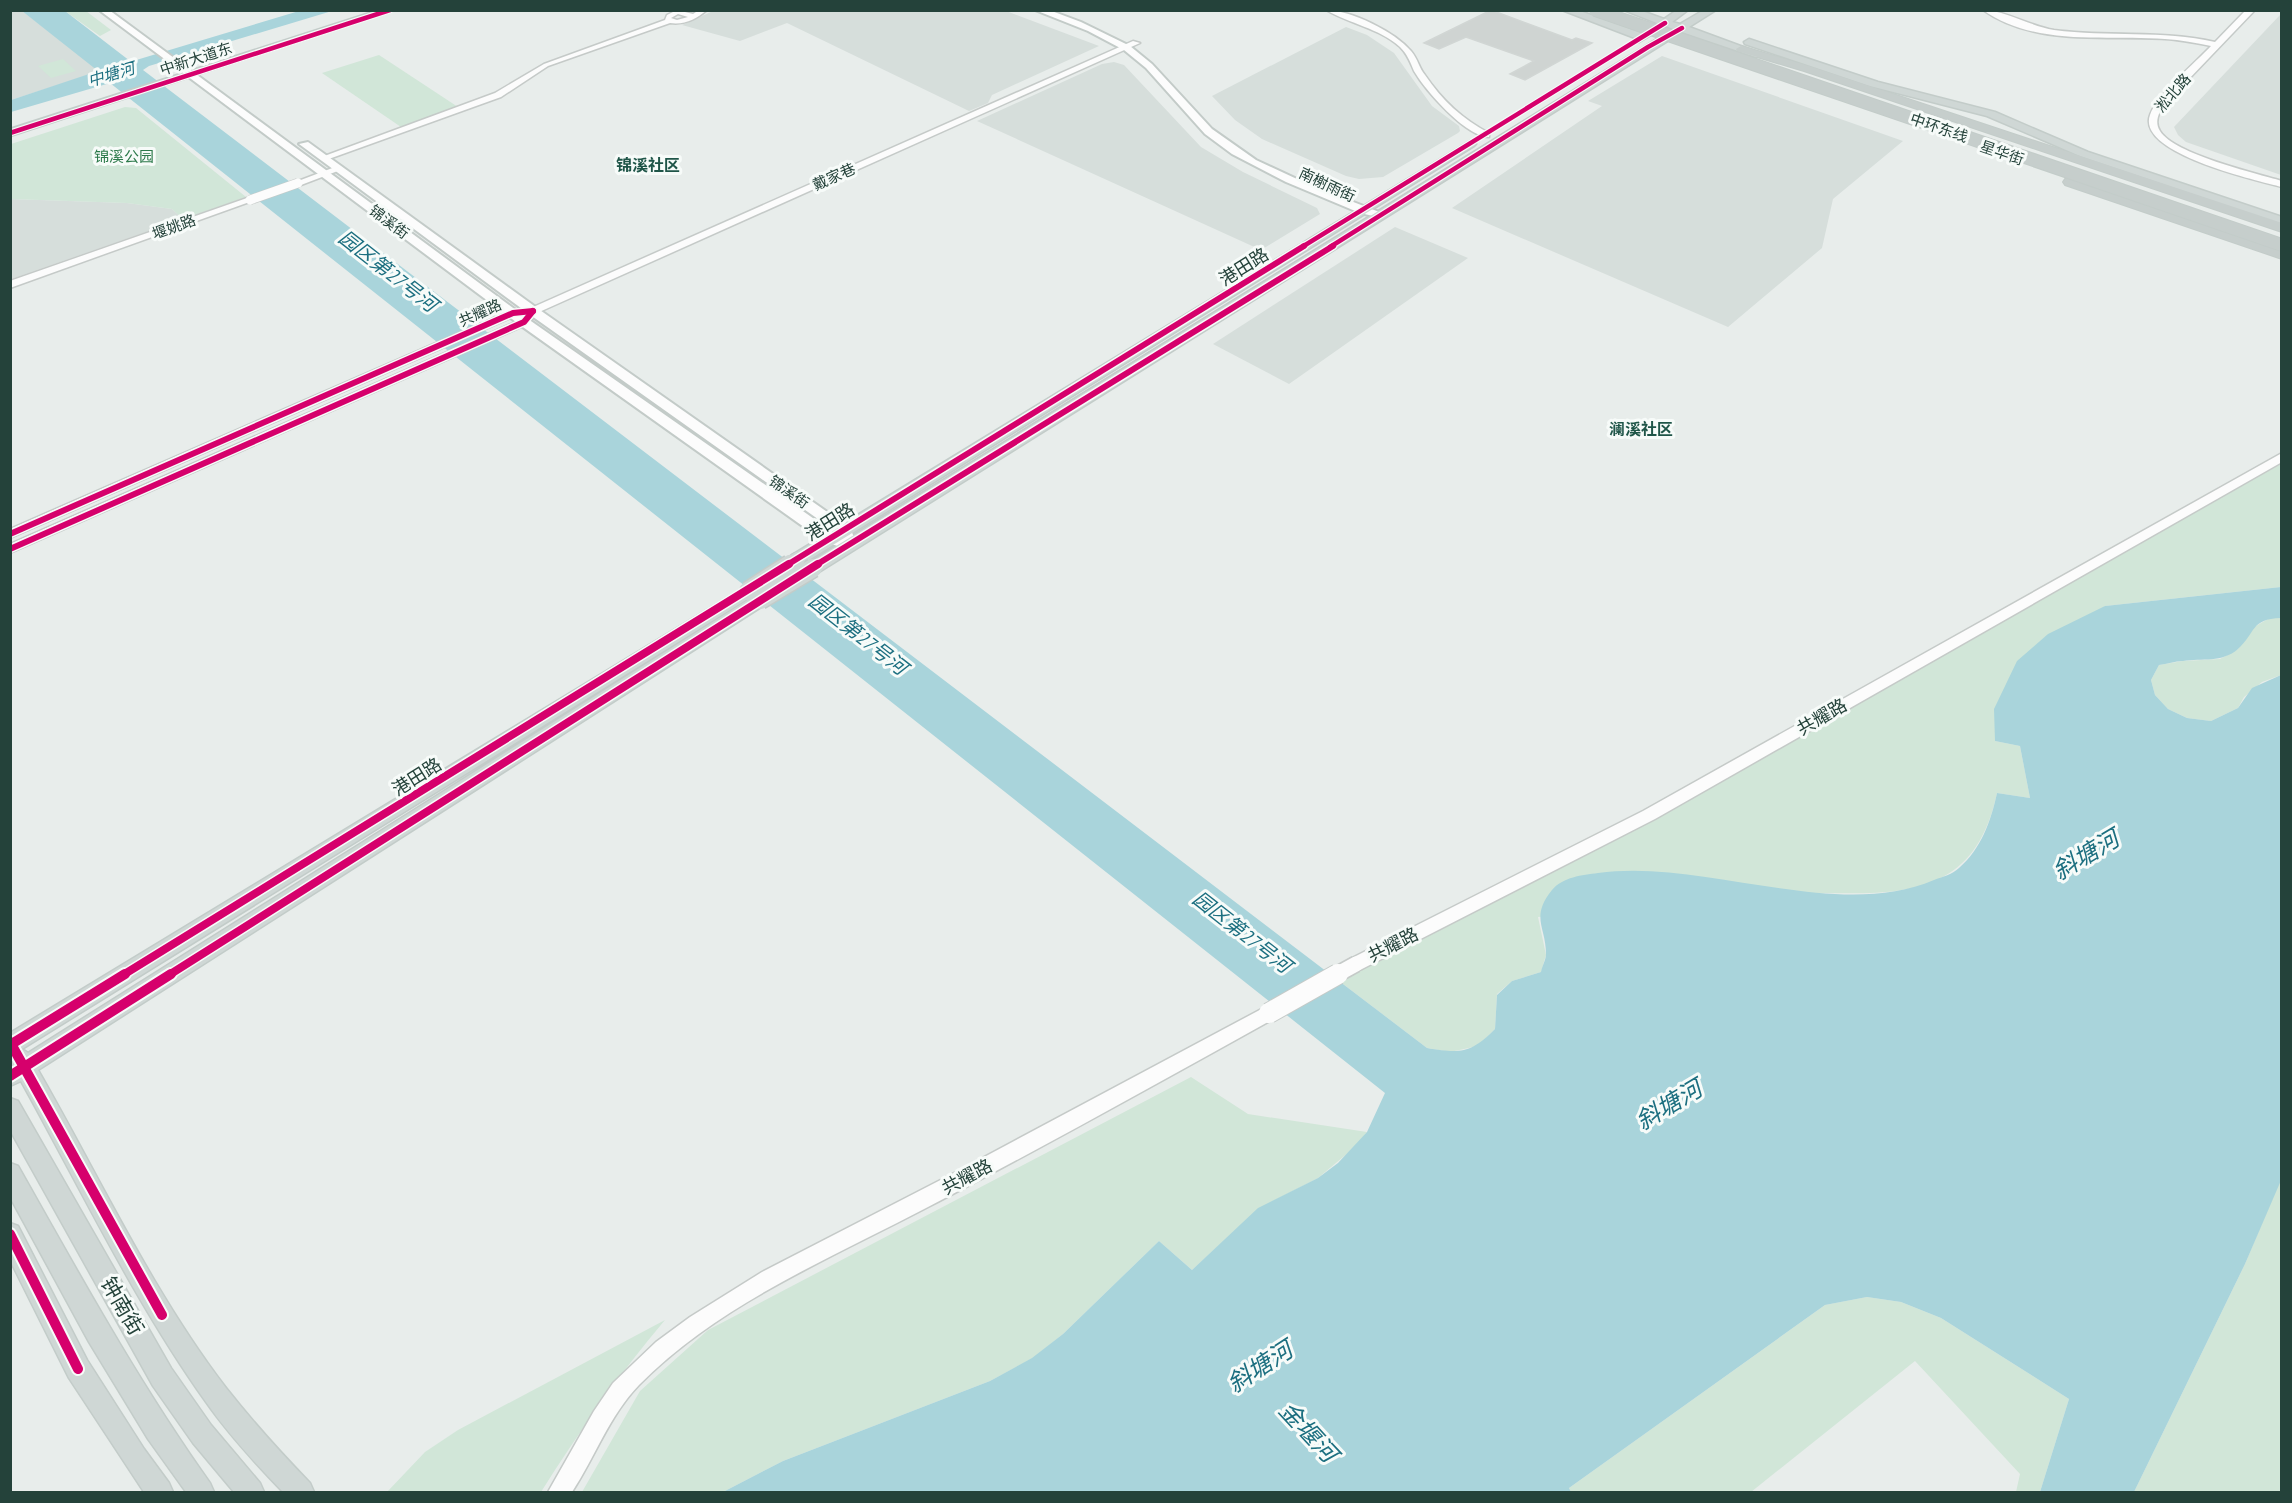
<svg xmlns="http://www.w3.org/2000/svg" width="2292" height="1503" viewBox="0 0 2292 1503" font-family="'PT Sans Narrow','Noto Sans SC',sans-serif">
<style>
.built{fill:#d6dedb}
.green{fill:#d1e6d8}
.water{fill:#a9d4db}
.building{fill:#cfd4d2;stroke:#d1d6d4;stroke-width:1.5}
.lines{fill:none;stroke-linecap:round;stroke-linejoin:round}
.minor-casing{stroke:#c5cac8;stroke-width:3}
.tertiary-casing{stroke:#c5cac8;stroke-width:3}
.secondary-casing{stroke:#c3cbc8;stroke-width:4}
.primary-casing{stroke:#c3ccc9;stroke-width:3}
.trunk-casing{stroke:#c3ccc9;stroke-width:2}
.minor{fill:#fcfcfc;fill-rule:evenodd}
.tertiary{fill:#fcfcfc;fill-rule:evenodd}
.secondary{fill:#fcfcfc;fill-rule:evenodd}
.primary{fill:#cfd7d5;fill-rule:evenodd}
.trunk{fill:#c6cecc;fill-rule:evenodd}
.tertiary-bridge-far2-casing{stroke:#c5cac8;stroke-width:10;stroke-linecap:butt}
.tertiary-bridge-far1-casing{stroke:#c5cac8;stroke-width:18;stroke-linecap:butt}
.tertiary-bridge-casing{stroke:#c5cac8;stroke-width:22;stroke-linecap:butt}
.primary-bridge-far1-casing{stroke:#c3ccc9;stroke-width:16;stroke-linecap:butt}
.primary-bridge-casing{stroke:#c3ccc9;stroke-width:21;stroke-linecap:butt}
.trunk-bridge-casing{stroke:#c3ccc9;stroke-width:14;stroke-linecap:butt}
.tertiary-bridge-far2{stroke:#fcfcfc;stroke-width:9}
.tertiary-bridge-far1{stroke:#fcfcfc;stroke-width:15}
.tertiary-bridge{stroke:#fcfcfc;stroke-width:20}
.primary-bridge-far1{stroke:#cfd7d5;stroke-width:14}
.primary-bridge{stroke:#cfd7d5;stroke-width:18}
.trunk-bridge{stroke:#c6cecc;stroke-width:12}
.cycleway-far3-casing{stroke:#f7fbf9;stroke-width:7}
.cycleway-far2-casing{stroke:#f7fbf9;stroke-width:9}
.cycleway-far1-casing{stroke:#f7fbf9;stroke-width:11}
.cycleway-casing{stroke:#f7fbf9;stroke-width:14}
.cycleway-far3{stroke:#d6006c;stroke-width:4.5}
.cycleway-far2{stroke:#d6006c;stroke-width:6}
.cycleway-far1{stroke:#d6006c;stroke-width:8}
.cycleway{stroke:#d6006c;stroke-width:10}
.labels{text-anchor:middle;stroke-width:6;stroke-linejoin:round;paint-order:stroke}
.far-street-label{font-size:15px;fill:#24423a;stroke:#f7fbf9}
.far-park-label{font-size:15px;fill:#2d7a4b;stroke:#f7fbf9}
.far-water-label{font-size:16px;font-style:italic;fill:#1c6f80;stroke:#f7fbf9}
.far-neighbourhood-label{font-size:16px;font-weight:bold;fill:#1f5548;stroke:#f7fbf9}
.street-label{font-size:18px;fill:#24423a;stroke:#f7fbf9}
.water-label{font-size:20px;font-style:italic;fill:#1c6f80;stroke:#f7fbf9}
.near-street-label{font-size:21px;fill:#24423a;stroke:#f7fbf9}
.near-water-label{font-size:24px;font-style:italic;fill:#1c6f80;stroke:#f7fbf9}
</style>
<rect width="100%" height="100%" fill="#e8edeb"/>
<g class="built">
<polygon points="11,11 22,11 98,69 98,72 11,100"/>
<polygon points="713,11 1006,11 1099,46 992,95 988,103 969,111 787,23 740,41 682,25"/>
<polygon points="2281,14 2281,175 2186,142 2178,135 2174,127"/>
<polygon points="1346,27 1367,35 1394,53 1432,106 1459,126 1460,131 1458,133 1383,177 1359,179 1346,176 1262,139 1235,120 1212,96"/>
<polygon points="1662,56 1903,141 1833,199 1822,248 1728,327 1452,208 1602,106 1588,101"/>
<polygon points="1114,62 1124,65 1201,147 1243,172 1317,208 1320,214 1261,250 977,121 1102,64"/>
<polygon points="10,199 127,203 172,209 183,219 11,279"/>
<polygon points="1395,227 1468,258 1289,384 1213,344"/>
</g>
<g class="green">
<polygon points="65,11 86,11 111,30 100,36"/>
<polygon points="379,55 458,107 401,127 322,73"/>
<polygon points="63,59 76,71 51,78 38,66"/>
<polygon points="125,107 136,108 246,197 183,219 172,209 127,203 11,199 11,144"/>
<path d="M2281 464V587L2105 606 1995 741 2020 746 2030 798 1997 793C1976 891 1912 895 1825 893L1538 917 1546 955 1541 972 1512 981 1497 994 1495 1029 1478 1046 1450 1052 1427 1048 1339 981Z"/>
<polygon points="2270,618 2281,618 2281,675 2262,682 2244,697 2238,708 2211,721 2187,718 2168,709 2155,695 2151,680 2159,665 2183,661 2220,659 2238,649 2252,628"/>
<polygon points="1191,1077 1248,1114 1367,1132 1355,1147 1318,1178 1258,1209 1192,1270 1159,1241 1063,1334 1033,1358 990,1381 783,1461 723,1492 582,1492 640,1391 708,1330"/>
<polygon points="2281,1178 2281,1492 2134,1492 2245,1264"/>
<polygon points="1867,1297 1901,1302 1941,1318 2069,1399 2040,1492 2016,1492 2020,1474 1915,1361 1751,1492 1571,1492 1569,1488 1825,1305"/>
<path d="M665 1320C619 1374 579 1432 541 1492H387L425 1452 458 1430Z"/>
</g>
<path class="water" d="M22 11H65L130 61H133L299 11H332L149 66 143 70 1427 1048C1461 1054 1471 1053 1495 1029L1497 995 1512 981 1541 972C1542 966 1546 960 1546 954 1546 927 1530 917 1552 890 1563 877 1582 875 1598 873 1703 858 1836 922 1934 880 1942 877 1953 874 1959 868 1981 849 1991 821 1997 793L2030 798 2020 746 1995 741 1994 709 2017 661 2048 634 2105 606 2281 587V618C2250 619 2256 633 2238 649 2222 663 2202 658 2183 661 2175 661 2167 664 2159 665L2151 680 2155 695 2168 709 2187 718 2211 721 2238 708 2252 688 2281 675 2282 1178 2245 1264 2134 1492H2040L2069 1399 1941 1318 1901 1302 1867 1297 1825 1305 1569 1488 1571 1492H723L783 1461 990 1381 1032 1358 1063 1334 1159 1241 1192 1270 1258 1208 1318 1178 1338 1163 1367 1132 1385 1093 110 83 11 112V100L98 71Z"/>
<polygon class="building" points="1491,10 1572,40 1576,38 1592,43 1525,80 1510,74 1534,61 1466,37 1439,49 1424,43"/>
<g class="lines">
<defs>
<g id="minor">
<path d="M677 10 693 14 699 10H707C696 19 685 25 670 23L548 66 501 97 326 160 319 158 495 93 544 64 665 20 667 15ZM678 14 688 17 677 20 671 18Z"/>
<path d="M1326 10C1351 10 1395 32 1411 51 1418 59 1419 68 1425 75 1442 100 1462 119 1489 133V137C1466 137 1425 90 1414 71 1410 62 1408 55 1400 47 1379 28 1350 24 1326 10Z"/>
</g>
<g id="tertiary">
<path d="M1983 10C2004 10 2030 26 2054 30 2108 37 2162 30 2215 42L2246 10H2255L2164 105C2159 112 2154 122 2160 131 2174 154 2255 173 2282 181V187C2255 180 2136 153 2150 115 2156 96 2196 62 2211 46 2196 43 2181 40 2165 39 2106 35 2035 47 1983 10Z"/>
<polygon points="1133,41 1140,43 537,313 528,324 10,553 10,544 520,320 524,315 515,316 10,538 10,529 509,311 531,308"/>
<polygon points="335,167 343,169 301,185 293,183"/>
<polygon points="247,198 255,200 10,288 10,281"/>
<polygon points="2282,453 2282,462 1655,819 1362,969 1356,971 1350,969 1348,964 1350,959 1643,811"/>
<path d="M1269 1005 1275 1008 1278 1013 1275 1018C1160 1082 1045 1146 928 1207 829 1259 719 1304 639 1385 609 1416 595 1457 572 1492H548L594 1411 613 1383 656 1342 690 1317 762 1272 958 1171Z"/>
</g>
<g id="secondary">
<polygon points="99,10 109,10 528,319 840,537 839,534 529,314 299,144 308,142 537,308 850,528 857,544 855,548 850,550 825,542 520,325"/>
<polygon points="1035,10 1049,10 1081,22 1130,46 1152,64 1212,129 1256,160 1312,186 1387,215 1382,218 1360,213 1286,182 1232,154 1205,134 1146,68 1124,50 1088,31"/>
</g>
<g id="primary">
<polygon points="379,10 394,10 10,136 10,129"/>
<polygon points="1562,10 1577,10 1641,33 1657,23 1624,10 1639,10 1664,19 1677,10 1688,10 1672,22 1680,24 1704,10 1716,10 1689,27 1765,55 1756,57 1682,32 819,572 807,572 805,568 807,564 1673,29 1666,26 1639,42 1635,41 1635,38"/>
<polygon points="1749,39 1878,82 1995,112 2088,152 2282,217 2282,224 2080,156 1987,116 1870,86 1745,44 1744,42"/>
<polygon points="1470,141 1476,144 1474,146 804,563 792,563 790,559 792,555"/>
<path d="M748 585 754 587 756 591 754 595 22 1049 28 1053 754 596H766L768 600 766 604 38 1070C99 1176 151 1290 226 1388 252 1421 280 1452 310 1483L314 1492H283C256 1464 229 1435 206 1402 134 1301 81 1189 21 1081L10 1086V1033Z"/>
<polygon points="10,1098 18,1101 171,1368 211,1425 260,1483 264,1492 234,1492 193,1443 153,1386 10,1130"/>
<path d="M10 1163 18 1166C79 1274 138 1382 210 1483L214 1492H186L148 1439 89 1342 10 1197Z"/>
<polygon points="10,1223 18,1226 87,1360 144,1449 169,1483 173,1492 144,1492 69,1378 10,1260"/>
</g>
<g id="trunk">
<polygon points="1741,46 1812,67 2282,223 2282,232 1804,71 1737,51 1736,49"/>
<polygon points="2069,178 2282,250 2282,259 2065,185 2063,182 2065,179"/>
</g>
</defs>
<use href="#minor" class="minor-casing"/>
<use href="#tertiary" class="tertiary-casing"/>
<use href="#secondary" class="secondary-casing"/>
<use href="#primary" class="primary-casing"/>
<use href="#trunk" class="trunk-casing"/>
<use href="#minor" class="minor"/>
<use href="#tertiary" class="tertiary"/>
<use href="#secondary" class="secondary"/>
<use href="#primary" class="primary"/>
<use href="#trunk" class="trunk"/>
<defs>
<polyline id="tertiary-bridge-far2" points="250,200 298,183"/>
<polyline id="tertiary-bridge-far1" points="1336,975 1356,964"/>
<polyline id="tertiary-bridge" points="1269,1013 1338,974"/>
<polyline id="primary-bridge-far1" points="788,565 798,559"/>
<g id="primary-bridge">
<polyline points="748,591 790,564"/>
<polyline points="760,600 813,568"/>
</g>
<polyline id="trunk-bridge" points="1595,10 2282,245"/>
</defs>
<use href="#tertiary-bridge-far2" class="tertiary-bridge-far2-casing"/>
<use href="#tertiary-bridge-far1" class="tertiary-bridge-far1-casing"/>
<use href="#tertiary-bridge" class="tertiary-bridge-casing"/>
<use href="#primary-bridge-far1" class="primary-bridge-far1-casing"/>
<use href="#primary-bridge" class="primary-bridge-casing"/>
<use href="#trunk-bridge" class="trunk-bridge-casing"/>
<use href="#tertiary-bridge-far2" class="tertiary-bridge-far2"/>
<use href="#tertiary-bridge-far1" class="tertiary-bridge-far1"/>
<use href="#tertiary-bridge" class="tertiary-bridge"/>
<use href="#primary-bridge-far1" class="primary-bridge-far1"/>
<use href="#primary-bridge" class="primary-bridge"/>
<use href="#trunk-bridge" class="trunk-bridge"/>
<defs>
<g id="cycleway-far3">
<polyline points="10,133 390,10"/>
<polyline points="1302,247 1665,23"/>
<polyline points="1330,247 1648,47 1682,28"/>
</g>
<g id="cycleway-far2">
<polyline points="10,534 513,313 533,311"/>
<polyline points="10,549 524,322 533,311"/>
<polyline points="787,565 1304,246"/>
<polyline points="816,565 1333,246"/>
</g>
<g id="cycleway-far1">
<polyline points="123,975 789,564"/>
<polyline points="169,975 818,564"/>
</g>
<g id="cycleway">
<polyline points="10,1042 162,1315"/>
<polyline points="10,1045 125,974"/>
<polyline points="10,1076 171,974"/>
<polyline points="10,1234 78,1369"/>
</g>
</defs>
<use href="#cycleway-far3" class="cycleway-far3-casing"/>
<use href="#cycleway-far2" class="cycleway-far2-casing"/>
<use href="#cycleway-far1" class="cycleway-far1-casing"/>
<use href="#cycleway" class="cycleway-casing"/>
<use href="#cycleway-far3" class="cycleway-far3"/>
<use href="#cycleway-far2" class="cycleway-far2"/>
<use href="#cycleway-far1" class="cycleway-far1"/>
<use href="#cycleway" class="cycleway"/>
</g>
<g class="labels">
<g class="far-street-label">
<text transform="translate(196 59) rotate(-18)" y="5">中新大道东</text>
<text transform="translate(2173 93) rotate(-49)" y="5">淞北路</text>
<text transform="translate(1939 128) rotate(19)" y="5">中环东线</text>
<text transform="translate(2002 153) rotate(19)" y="5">星华街</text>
<text transform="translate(834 177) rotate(-24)" y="5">戴家巷</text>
<text transform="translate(1327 185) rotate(25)" y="5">南榭雨街</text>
<text transform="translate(389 222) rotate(37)" y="5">锦溪街</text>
<text transform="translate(174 227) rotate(-20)" y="5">堰姚路</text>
<text transform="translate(480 313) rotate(-24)" y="5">共耀路</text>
<text transform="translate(789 492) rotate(35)" y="5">锦溪街</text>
</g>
<g class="far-park-label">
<text x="124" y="162">锦溪公园</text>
</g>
<g class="far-water-label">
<text transform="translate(111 74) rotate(-17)" y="6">中塘河</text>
</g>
<g class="far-neighbourhood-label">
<text x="648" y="171">锦溪社区</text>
<text x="1641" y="435">澜溪社区</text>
</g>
<g class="street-label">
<text transform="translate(1244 267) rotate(-32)" y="6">港田路</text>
<text transform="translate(830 522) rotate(-32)" y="6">港田路</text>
<text transform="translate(1822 717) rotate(-30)" y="6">共耀路</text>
<text transform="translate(417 777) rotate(-32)" y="6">港田路</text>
<text transform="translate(1393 945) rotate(-27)" y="6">共耀路</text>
<text transform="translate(967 1177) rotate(-28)" y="6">共耀路</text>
</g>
<g class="water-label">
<text transform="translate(388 271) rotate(38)" y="7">园区第27号河</text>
<text transform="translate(858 634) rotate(38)" y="7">园区第27号河</text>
<text transform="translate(1242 932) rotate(38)" y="7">园区第27号河</text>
</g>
<g class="near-street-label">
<text transform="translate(122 1306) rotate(60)" y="7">钟南街</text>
</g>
<g class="near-water-label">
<text transform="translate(2086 855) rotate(-31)" y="8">斜塘河</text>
<text transform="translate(1669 1105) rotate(-31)" y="8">斜塘河</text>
<text transform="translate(1260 1367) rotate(-33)" y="8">斜塘河</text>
<text transform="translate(1308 1432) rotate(47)" y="8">金堰河</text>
</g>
</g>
<rect width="2292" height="1503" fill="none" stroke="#24423a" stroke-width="24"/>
</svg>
